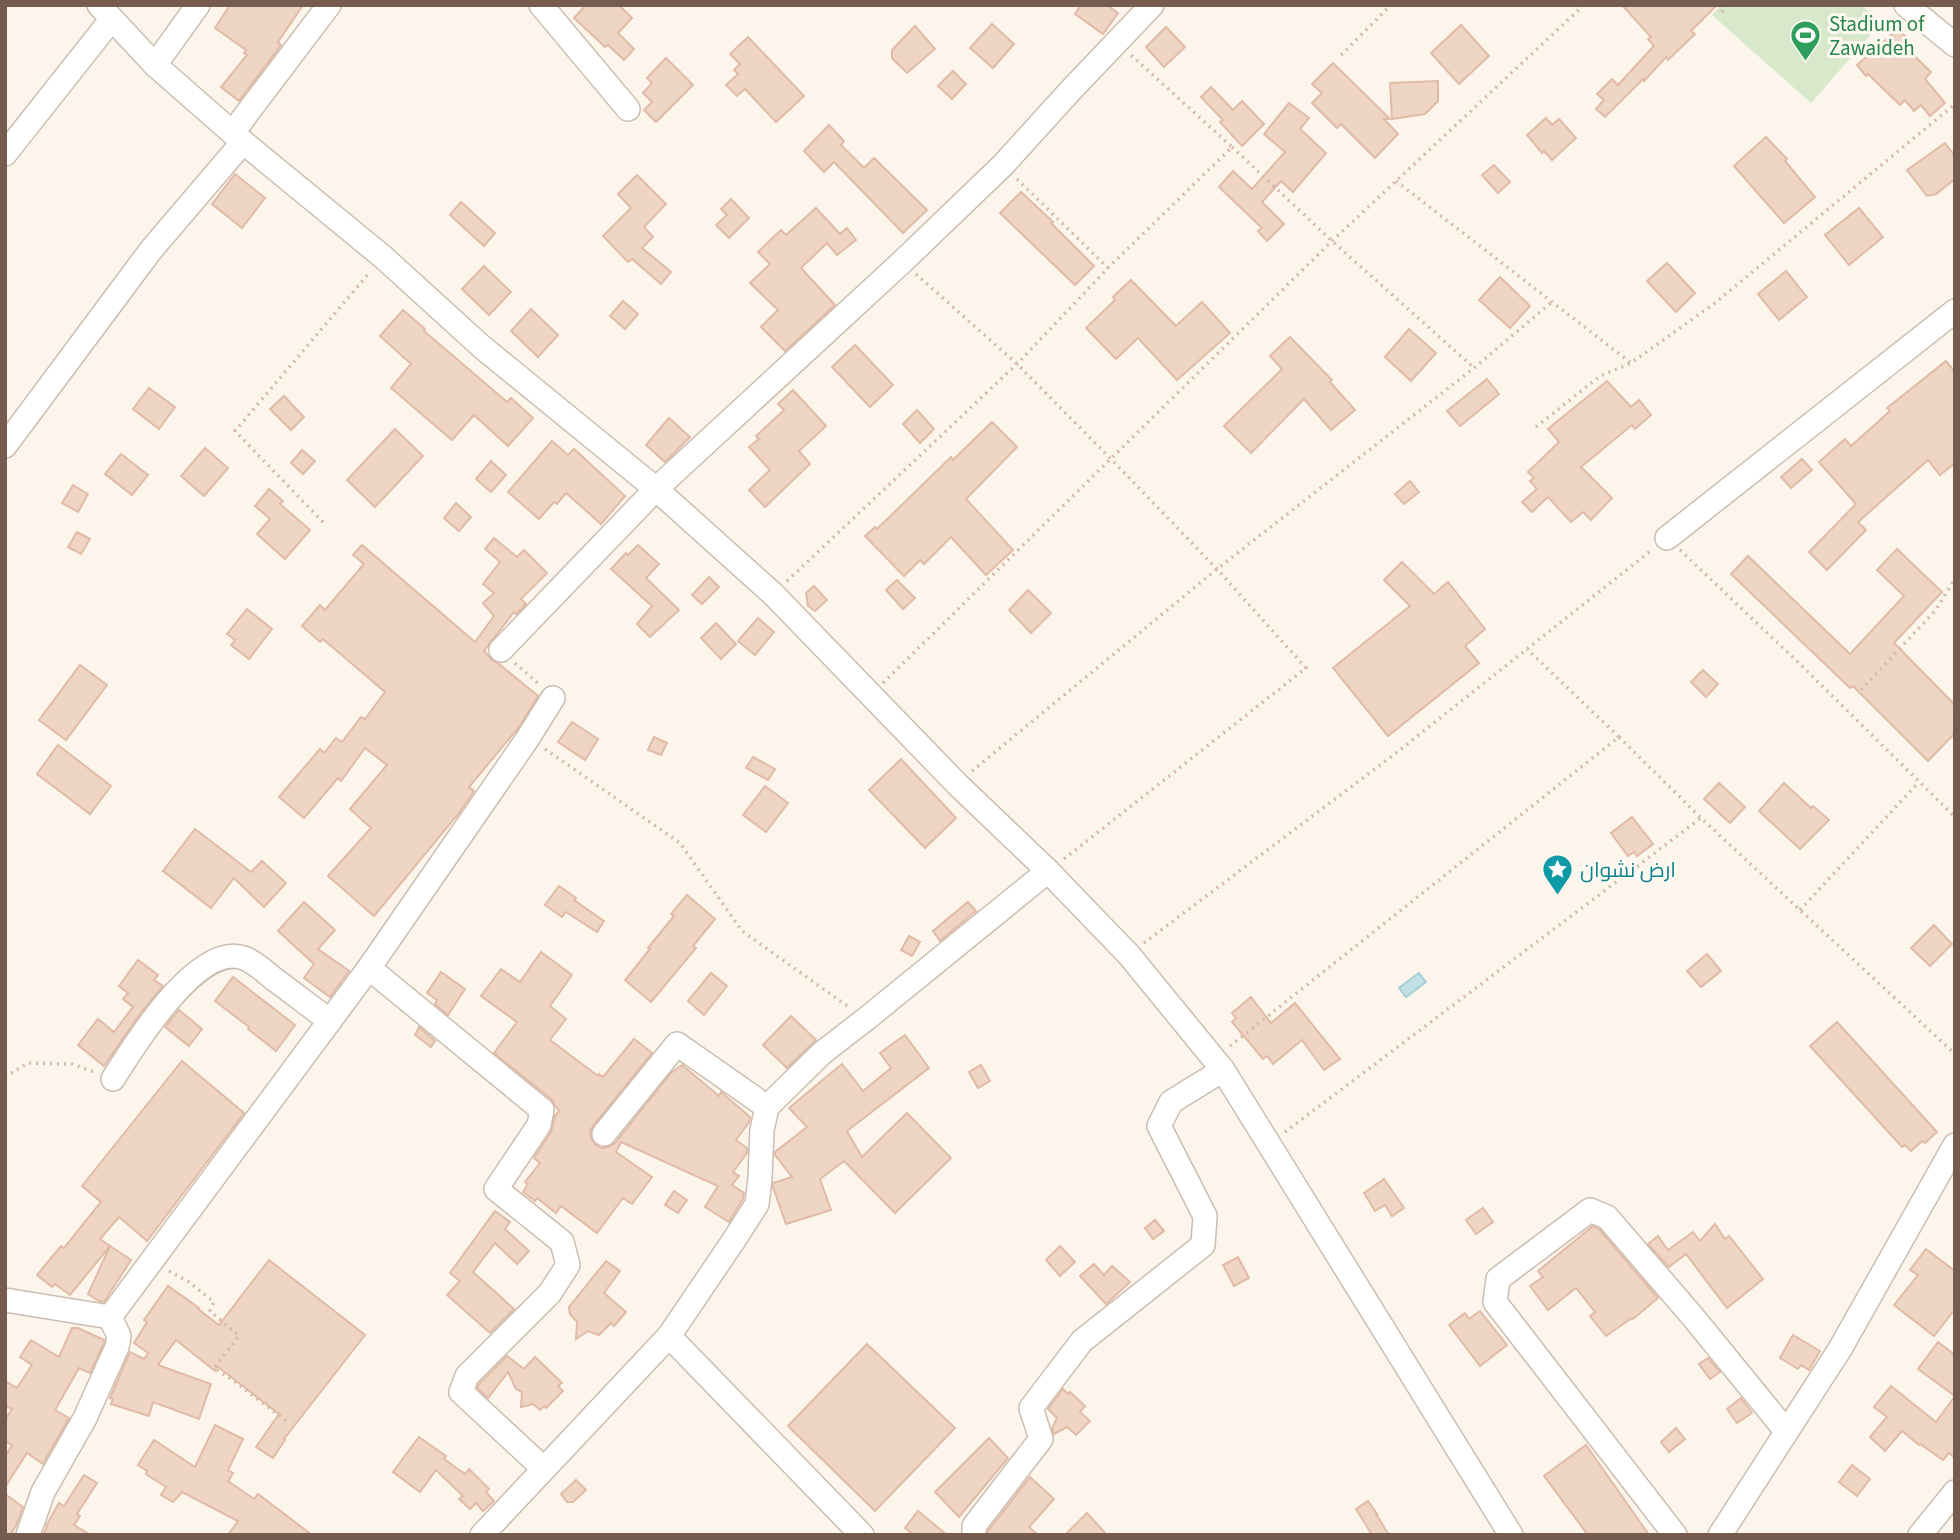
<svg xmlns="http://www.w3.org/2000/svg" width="1960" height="1540" viewBox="0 0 1960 1540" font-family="'Source Sans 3',Cairo,sans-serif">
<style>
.green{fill:#d7e9ca}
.water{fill:#c0e0e5;stroke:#a7cfd6;stroke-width:2}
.building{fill:#efd5c4;stroke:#e1bba6;stroke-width:2}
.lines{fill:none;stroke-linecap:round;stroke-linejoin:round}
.minor-casing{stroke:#cdbdb1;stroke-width:26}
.path{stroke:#d5b8a7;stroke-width:3.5;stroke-dasharray:2 5;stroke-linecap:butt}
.minor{stroke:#fff;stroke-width:23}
.labels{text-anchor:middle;stroke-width:6;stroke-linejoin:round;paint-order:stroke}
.leisure-label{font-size:21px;fill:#27864d;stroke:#fef9f1;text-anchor:start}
.culture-label{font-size:21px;fill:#0d838f;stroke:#fef9f1;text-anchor:start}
</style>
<rect width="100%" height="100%" fill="#fbf5eb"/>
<polygon class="green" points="1721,5 1861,5 1881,23 1811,103 1712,15"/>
<polygon class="water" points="1419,973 1426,982 1406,997 1399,988"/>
<g class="building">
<polygon points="230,5 303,5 278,42 281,45 239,101 221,87 247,55 244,53 246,50 215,28"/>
<polygon points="586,5 619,5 632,18 618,33 634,49 624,60 608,45 605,47 574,18"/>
<polygon points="1081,5 1107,5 1118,13 1103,34 1075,14"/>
<polygon points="1622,5 1717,5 1691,31 1695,34 1668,60 1666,57 1644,81 1643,79 1605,117 1596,109 1604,100 1597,94 1612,79 1618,85 1654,46 1648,39 1651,37"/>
<polygon points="992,24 1014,44 993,68 970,48"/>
<polygon points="1461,25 1489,56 1459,84 1431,53"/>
<polygon points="915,26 935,49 907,73 892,58 892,50"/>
<polygon points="1166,27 1185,47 1164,67 1146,47"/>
<polygon points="1898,29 1908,39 1902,44 1931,72 1925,79 1945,103 1930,116 1921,105 1914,111 1905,100 1900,105 1868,74 1866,76 1857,65"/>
<polygon points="748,37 804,96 776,122 745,89 737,96 726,85 738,74 734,70 740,64 730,54"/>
<polygon points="666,58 693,85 656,122 644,110 652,102 643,93 652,83 647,78"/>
<polygon points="1333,63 1390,119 1384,119 1398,134 1375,158 1341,124 1337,128 1312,103 1322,93 1312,84"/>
<polygon points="953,71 966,84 952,99 938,86"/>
<polygon points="1438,81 1438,101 1425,114 1392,119 1390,83"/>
<polygon points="1211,87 1233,110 1242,101 1264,124 1242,146 1220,122 1223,120 1201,97"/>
<polygon points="1289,103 1309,118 1300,129 1326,153 1293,192 1281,181 1262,202 1284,224 1267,241 1258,231 1262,228 1219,187 1233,171 1252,189 1285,152 1264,134"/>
<polygon points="1546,118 1552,125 1559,119 1576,138 1552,160 1544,151 1542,153 1527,135"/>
<polygon points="829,125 844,141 841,145 864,168 874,158 927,210 903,233 834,162 824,172 804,151"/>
<polygon points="1766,137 1787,159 1785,161 1815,197 1784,223 1734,166"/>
<polygon points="1945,143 1955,156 1955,179 1936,194 1927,196 1907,170"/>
<polygon points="1494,165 1510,182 1498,193 1482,175"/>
<polygon points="235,174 265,198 242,228 212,204"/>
<polygon points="637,175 666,204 644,227 653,237 642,248 671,272 661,284 632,259 628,262 603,236 631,208 618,194"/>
<polygon points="1021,192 1053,222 1051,223 1094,266 1075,285 1000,213"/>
<polygon points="731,199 749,218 729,238 716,225 727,215 721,209"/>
<polygon points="461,202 495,233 484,246 450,215"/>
<polygon points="816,208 840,234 847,228 856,240 837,255 827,243 801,268 835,305 785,351 761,327 778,310 750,283 770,264 758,252 781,230 786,235"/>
<polygon points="1859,208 1883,237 1849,265 1825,235"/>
<polygon points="1667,263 1695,293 1676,312 1647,281"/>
<polygon points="484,266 511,292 489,315 462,289"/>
<polygon points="1786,271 1807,297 1779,320 1758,294"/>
<polygon points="1500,277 1530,306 1510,328 1479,300"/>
<polygon points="1131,280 1176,326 1202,302 1230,333 1177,380 1138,338 1116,359 1086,328 1115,300 1113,297"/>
<polygon points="623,301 638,314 625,329 610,316"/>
<polygon points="531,309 558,335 538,357 511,331"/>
<polygon points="403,310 425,329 424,331 507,402 511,398 533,418 508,446 474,415 452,440 391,388 411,364 380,336"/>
<polygon points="1409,329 1436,353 1411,381 1385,357"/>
<polygon points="1290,337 1332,380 1330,382 1355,410 1331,430 1304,399 1251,453 1224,426 1282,369 1270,356"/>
<polygon points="855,345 893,385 870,407 832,367"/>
<polygon points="1946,361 1955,372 1955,463 1940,475 1928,460 1858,522 1866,530 1827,570 1809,552 1856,504 1819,462 1845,439 1851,446 1890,411 1887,408"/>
<polygon points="1487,379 1499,394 1460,426 1447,411"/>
<polygon points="1607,381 1631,407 1639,400 1651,415 1635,429 1632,425 1581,467 1612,498 1591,520 1583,512 1571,522 1548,497 1532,512 1522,502 1537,489 1530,481 1534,478 1528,472 1559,442 1548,429"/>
<polygon points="149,388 175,407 159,429 133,409"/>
<polygon points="793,390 826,426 799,451 810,464 765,507 749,490 770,470 749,447 759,439 756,436 784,410 778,404"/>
<polygon points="284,396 304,417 291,430 270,409"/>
<polygon points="917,410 934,429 920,443 903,424"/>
<polygon points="669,418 690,437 665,462 646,445"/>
<polygon points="992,422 1017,447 966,499 1013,550 986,575 951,537 924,564 920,560 904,576 865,536 875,527 877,529 951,457 953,460"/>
<polygon points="395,429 423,456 375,507 347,480"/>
<polygon points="552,441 568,455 574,449 625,496 601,524 566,493 557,504 554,502 539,519 508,492"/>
<polygon points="205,448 228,468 204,496 181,476"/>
<polygon points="302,450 315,461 303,474 291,463"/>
<polygon points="121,454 148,475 132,495 105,474"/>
<polygon points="1802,459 1812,470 1791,488 1781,477"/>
<polygon points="491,461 506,475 491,492 476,479"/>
<polygon points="1410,481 1419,492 1404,504 1395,494"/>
<polygon points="73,485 88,494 78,512 62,503"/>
<polygon points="269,489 283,501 280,504 310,530 285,559 257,534 270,519 255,506"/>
<polygon points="456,503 471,517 459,531 444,518"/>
<polygon points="77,532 90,539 81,554 68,547"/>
<polygon points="494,538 517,557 524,550 547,573 521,599 526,604 516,614 514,612 484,651 492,660 499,664 538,696 519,727 469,787 474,791 459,813 374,916 328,876 371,828 350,809 387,765 365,748 341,781 338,778 304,818 279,797 320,749 324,753 336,738 342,742 361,717 365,719 385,692 323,639 320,642 302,626 320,605 325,610 364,564 353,555 362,545 475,642 494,616 483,603 494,593 483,584 500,562 485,549"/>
<polygon points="638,545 659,564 646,578 679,610 650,637 637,624 652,606 611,569 626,553 628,555"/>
<polygon points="1897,549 1942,592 1894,643 1955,705 1955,733 1928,761 1853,686 1850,688 1731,574 1748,556 1850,654 1904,596 1877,570"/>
<polygon points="1402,562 1434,594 1448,582 1485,629 1465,646 1479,663 1388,736 1333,668 1410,606 1384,580"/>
<polygon points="709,577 719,587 702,604 692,595"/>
<polygon points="897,580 915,598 903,609 886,590"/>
<polygon points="814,586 827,600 815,611 808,606 806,593"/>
<polygon points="1028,590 1051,613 1031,633 1009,610"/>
<polygon points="247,609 272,629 249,659 231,645 235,640 227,634"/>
<polygon points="758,618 774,632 755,655 738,641"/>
<polygon points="716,623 736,644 721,659 701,638"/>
<polygon points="80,665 107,685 66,740 39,720"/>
<polygon points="1703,670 1718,684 1706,697 1691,682"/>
<polygon points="572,722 598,739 585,760 558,742"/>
<polygon points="654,737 667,743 661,755 648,750"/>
<polygon points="58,745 111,786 90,814 37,774"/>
<polygon points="753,757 775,769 768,780 746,768"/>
<polygon points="901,759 956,818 925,848 869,790"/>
<polygon points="1719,783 1745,807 1730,823 1704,799"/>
<polygon points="1784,783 1811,808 1813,806 1829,820 1800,849 1759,811"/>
<polygon points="765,786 788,803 766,832 743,815"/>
<polygon points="1632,817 1653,844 1637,856 1634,852 1628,856 1611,833"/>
<polygon points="195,829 251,872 262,861 286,883 264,907 234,878 211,908 163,871"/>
<polygon points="559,886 576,898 574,900 604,921 597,932 566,912 562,917 545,905"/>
<polygon points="687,895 715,919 693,946 696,948 651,1002 625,980 650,949 648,948 674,916 671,914"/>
<polygon points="304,902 335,930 318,949 349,971 330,997 304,978 314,964 278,931"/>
<polygon points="968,902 976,911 940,941 933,931"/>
<polygon points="1934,925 1952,944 1930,966 1911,948"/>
<polygon points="909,936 920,942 912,956 901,950"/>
<polygon points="541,952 572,975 550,1006 566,1019 550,1040 598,1076 599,1074 603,1077 634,1039 652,1053 593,1126 590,1131 591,1138 596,1145 601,1148 608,1147 615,1143 671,1073 682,1065 719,1096 721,1092 750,1117 749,1122 736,1140 747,1148 747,1153 733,1172 739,1176 732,1185 744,1193 743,1199 729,1222 705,1207 718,1186 621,1142 616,1152 652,1177 632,1204 623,1198 597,1233 561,1206 556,1213 537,1198 535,1201 523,1192 528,1184 525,1182 540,1163 534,1158 551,1132 555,1116 559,1111 551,1099 494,1053 517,1022 481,996 501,969 520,982"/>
<polygon points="1707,954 1721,971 1701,987 1687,971"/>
<polygon points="138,960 158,975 154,980 163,986 140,1014 104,1066 78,1045 98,1019 114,1032 133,1007 123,999 128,993 119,986"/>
<polygon points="441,972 465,989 448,1015 435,1004 437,1000 427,993"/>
<polygon points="711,973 727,986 704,1015 688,1001"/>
<polygon points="233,977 295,1025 276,1051 248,1029 249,1027 215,1001"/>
<polygon points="1251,997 1271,1023 1295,1003 1340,1059 1324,1070 1302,1040 1273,1064 1267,1056 1263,1059 1232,1022 1236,1018 1232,1013"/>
<polygon points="179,1010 202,1029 189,1046 165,1027"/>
<polygon points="791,1016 816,1040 787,1068 763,1045"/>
<polygon points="1837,1022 1937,1132 1925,1143 1922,1141 1911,1151 1905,1145 1902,1147 1810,1046"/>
<polygon points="419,1027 435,1041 431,1047 415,1035"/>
<polygon points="905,1035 929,1068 847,1131 862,1157 907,1113 951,1158 895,1213 844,1161 820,1179 831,1210 786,1224 773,1187 773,1183 792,1177 775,1155 775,1152 807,1127 789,1108 842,1064 863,1091 891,1068 880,1053"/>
<polygon points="182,1061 244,1113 147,1241 119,1217 100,1239 110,1246 70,1295 55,1284 52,1287 37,1275 61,1246 64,1248 101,1202 82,1186"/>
<polygon points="981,1065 990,1081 978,1088 969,1072"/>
<polygon points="1384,1179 1404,1208 1392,1216 1385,1205 1375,1211 1364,1193"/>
<polygon points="674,1191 687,1200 678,1213 665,1205"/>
<polygon points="1483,1208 1493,1222 1476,1234 1466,1220"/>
<polygon points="495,1211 510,1222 505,1229 529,1251 517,1264 495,1243 473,1272 514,1309 490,1333 447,1295 460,1281 450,1273"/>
<polygon points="1155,1220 1164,1231 1153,1239 1145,1228"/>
<polygon points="1715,1224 1725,1239 1729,1236 1763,1279 1727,1308 1686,1254 1669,1267 1648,1244 1658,1236 1668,1250 1693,1232 1700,1241"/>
<polygon points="1593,1226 1599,1229 1658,1298 1633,1319 1632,1318 1606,1336 1590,1316 1595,1312 1576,1288 1548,1310 1530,1286 1543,1277 1538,1271"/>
<polygon points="110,1246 131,1260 104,1302 99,1301 88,1294"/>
<polygon points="1060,1246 1075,1262 1060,1276 1046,1260"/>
<polygon points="1926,1249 1955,1271 1955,1309 1934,1336 1894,1305 1918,1275 1910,1270"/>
<polygon points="1238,1257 1249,1278 1234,1286 1223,1265"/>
<polygon points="269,1260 365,1335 284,1439 285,1440 273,1458 256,1447 279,1414 217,1366 215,1371 176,1340 158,1365 211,1384 199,1419 153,1402 149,1416 111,1404 113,1399 110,1398 130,1352 144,1359 148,1353 134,1343 147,1322 144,1320 168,1286 199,1308 198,1309 219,1325"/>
<polygon points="606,1261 620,1271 604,1293 626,1312 614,1326 611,1323 599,1335 588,1331 576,1339 577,1322 570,1314 569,1307"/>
<polygon points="1094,1264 1104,1275 1112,1266 1130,1282 1106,1304 1080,1276"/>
<polygon points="1480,1311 1507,1345 1480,1366 1449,1325 1465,1313 1469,1319"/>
<polygon points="72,1328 78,1328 104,1340 104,1343 90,1373 79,1368 55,1410 69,1418 43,1464 27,1453 5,1487 5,1457 12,1445 5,1441 5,1420 12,1409 5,1406 5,1381 17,1388 32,1365 20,1357 31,1340 59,1357"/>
<polygon points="1793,1335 1820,1351 1809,1370 1801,1365 1798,1369 1780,1358"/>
<polygon points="1938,1342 1955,1355 1955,1396 1918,1369"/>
<polygon points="867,1344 955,1428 875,1511 788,1426"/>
<polygon points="507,1356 524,1369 535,1357 562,1383 558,1386 563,1391 546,1408 544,1406 540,1410 533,1404 521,1407 522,1392 516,1389 508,1372 488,1398 477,1388 479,1384"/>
<polygon points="1708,1358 1720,1372 1710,1379 1699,1364"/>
<polygon points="1891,1386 1936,1422 1955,1396 1955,1458 1949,1453 1943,1460 1920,1444 1919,1445 1902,1431 1885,1451 1870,1437 1887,1417 1874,1407"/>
<polygon points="1063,1389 1068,1394 1070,1392 1085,1406 1080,1412 1090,1421 1076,1435 1067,1427 1054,1434 1052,1429 1057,1418 1048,1409"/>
<polygon points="1741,1398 1752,1413 1737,1423 1727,1409"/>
<polygon points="215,1425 243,1439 228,1470 233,1473 228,1481 254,1499 258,1494 312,1535 228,1535 238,1521 182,1492 173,1502 161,1495 166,1487 146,1474 147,1471 138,1465 154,1440 195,1467"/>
<polygon points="1676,1428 1685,1439 1669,1452 1661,1442"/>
<polygon points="419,1437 446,1456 444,1459 465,1474 469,1469 489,1489 486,1492 494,1501 483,1511 476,1503 470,1509 459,1499 463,1496 436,1470 420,1492 393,1472"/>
<polygon points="989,1438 1008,1458 959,1517 935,1492"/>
<polygon points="1586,1445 1649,1535 1588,1535 1544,1476"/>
<polygon points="1852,1465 1870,1479 1857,1496 1839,1482"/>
<polygon points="84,1475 97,1483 77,1514 80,1516 74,1525 91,1535 43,1535 47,1527 46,1526 59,1503 64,1506"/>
<polygon points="1030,1477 1054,1499 1029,1527 1038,1535 988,1535 988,1531"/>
<polygon points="576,1480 586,1490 573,1502 567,1502 561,1494"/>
<polygon points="5,1494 23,1507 16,1526 10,1535 5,1535"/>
<polygon points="1368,1501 1377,1514 1376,1514 1389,1535 1372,1535 1366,1525 1356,1509"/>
<polygon points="918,1511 947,1535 914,1535 905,1528"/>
<polygon points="1087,1513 1107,1535 1065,1535"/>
</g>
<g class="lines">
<defs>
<g id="minor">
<polyline points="99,5 155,65 243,142 383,257 482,347 656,489 773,594 957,784 1048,871 1129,955 1223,1070 1511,1535"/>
<polyline points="541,5 628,109"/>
<polyline points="1906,5 1955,45"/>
<polyline points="155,65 198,5"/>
<polyline points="233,132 329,5"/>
<polyline points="5,154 111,20"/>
<polyline points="5,446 151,250 243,142"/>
<polyline points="1667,538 1955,311"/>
<polyline points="501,650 656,489 902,262 1003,165 1071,90 1152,5"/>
<polyline points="369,968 542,1110 539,1125 496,1189 562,1242 568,1265 550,1293 467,1376 461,1392 544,1469"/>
<path d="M113 1079C133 1047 198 941 244 958 255 962 265 972 274 979 293 993 311 1007 330 1021"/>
<polyline points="604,1134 677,1044 767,1107"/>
<polyline points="5,1300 110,1317 369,968 528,738 553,698"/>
<polyline points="669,1336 862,1535"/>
<polyline points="28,1535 43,1492 85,1418 117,1347 119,1336 110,1317"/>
<polyline points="482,1535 669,1336 734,1240 757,1204 760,1178 762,1130 767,1107 822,1053 866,1019 1048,871"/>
<polyline points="974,1535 974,1526 1041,1439 1031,1408 1082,1341 1203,1245 1205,1216 1159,1126 1171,1102 1223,1070"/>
<polyline points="1675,1535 1495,1302 1498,1279 1590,1210 1607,1217 1693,1317 1786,1431"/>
<polyline points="1720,1535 1840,1349 1955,1145"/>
<polyline points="1920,1535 1955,1492"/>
</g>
</defs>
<use href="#minor" class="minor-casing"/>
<g class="path">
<polyline points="1722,12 1728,5"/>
<polyline points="1341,55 1391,5"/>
<polyline points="1232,147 1332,241 1473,367"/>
<polyline points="1017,179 1108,268"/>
<polyline points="1396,181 1631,363"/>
<polyline points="916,274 1017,364 1111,459 1217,569 1306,668 1064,859"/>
<polyline points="1536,427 1600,376 1631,363 1715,303 1955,104"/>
<polyline points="323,522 235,431 370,272"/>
<polyline points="1680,550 1802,666 1955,817"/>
<polyline points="787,581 1017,364 1108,268 1232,147 1131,55"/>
<polyline points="515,663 541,686"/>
<polyline points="883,683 1332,241 1584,5"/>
<polyline points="1861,690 1935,611 1955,579"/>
<polyline points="1619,737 1701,818 1955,1054"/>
<polyline points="545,749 680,843 742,931 850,1008"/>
<polyline points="972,771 1217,569 1474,368 1552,302"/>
<polyline points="1800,910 1919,782"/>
<polyline points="1144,943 1396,753 1653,549"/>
<polyline points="1230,1046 1619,737 1527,649"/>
<polyline points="5,1077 28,1063 72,1064 94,1072"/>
<polyline points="1285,1132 1701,818"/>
<polyline points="169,1271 189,1282 214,1302 210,1311 239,1336 214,1368 234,1381 290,1424"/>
</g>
<use href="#minor" class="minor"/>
</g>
<defs>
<symbol id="stadium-pin" viewBox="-11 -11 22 30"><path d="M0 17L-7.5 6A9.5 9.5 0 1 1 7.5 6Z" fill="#2e9e5b" stroke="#fef9f1"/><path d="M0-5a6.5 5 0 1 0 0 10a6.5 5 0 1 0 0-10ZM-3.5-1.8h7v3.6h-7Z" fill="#fff"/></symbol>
<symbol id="sight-pin" viewBox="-11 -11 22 30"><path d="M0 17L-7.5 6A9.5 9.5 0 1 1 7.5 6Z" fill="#0f9aa8" stroke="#fef9f1"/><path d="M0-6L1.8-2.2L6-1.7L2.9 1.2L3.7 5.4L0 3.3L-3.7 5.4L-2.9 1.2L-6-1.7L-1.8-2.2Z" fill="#fff"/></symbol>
</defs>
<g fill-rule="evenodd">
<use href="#stadium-pin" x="1788" y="18" width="35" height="47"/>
<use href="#sight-pin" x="1540" y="852" width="35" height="47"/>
</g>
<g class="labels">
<g class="leisure-label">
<text x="1829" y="31">Stadium of<tspan x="1829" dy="24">Zawaideh</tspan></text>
</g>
<g class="culture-label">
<text x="1580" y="877">ارض نشوان</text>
</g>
</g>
<rect width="1960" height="1540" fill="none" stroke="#765c4f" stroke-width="14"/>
</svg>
